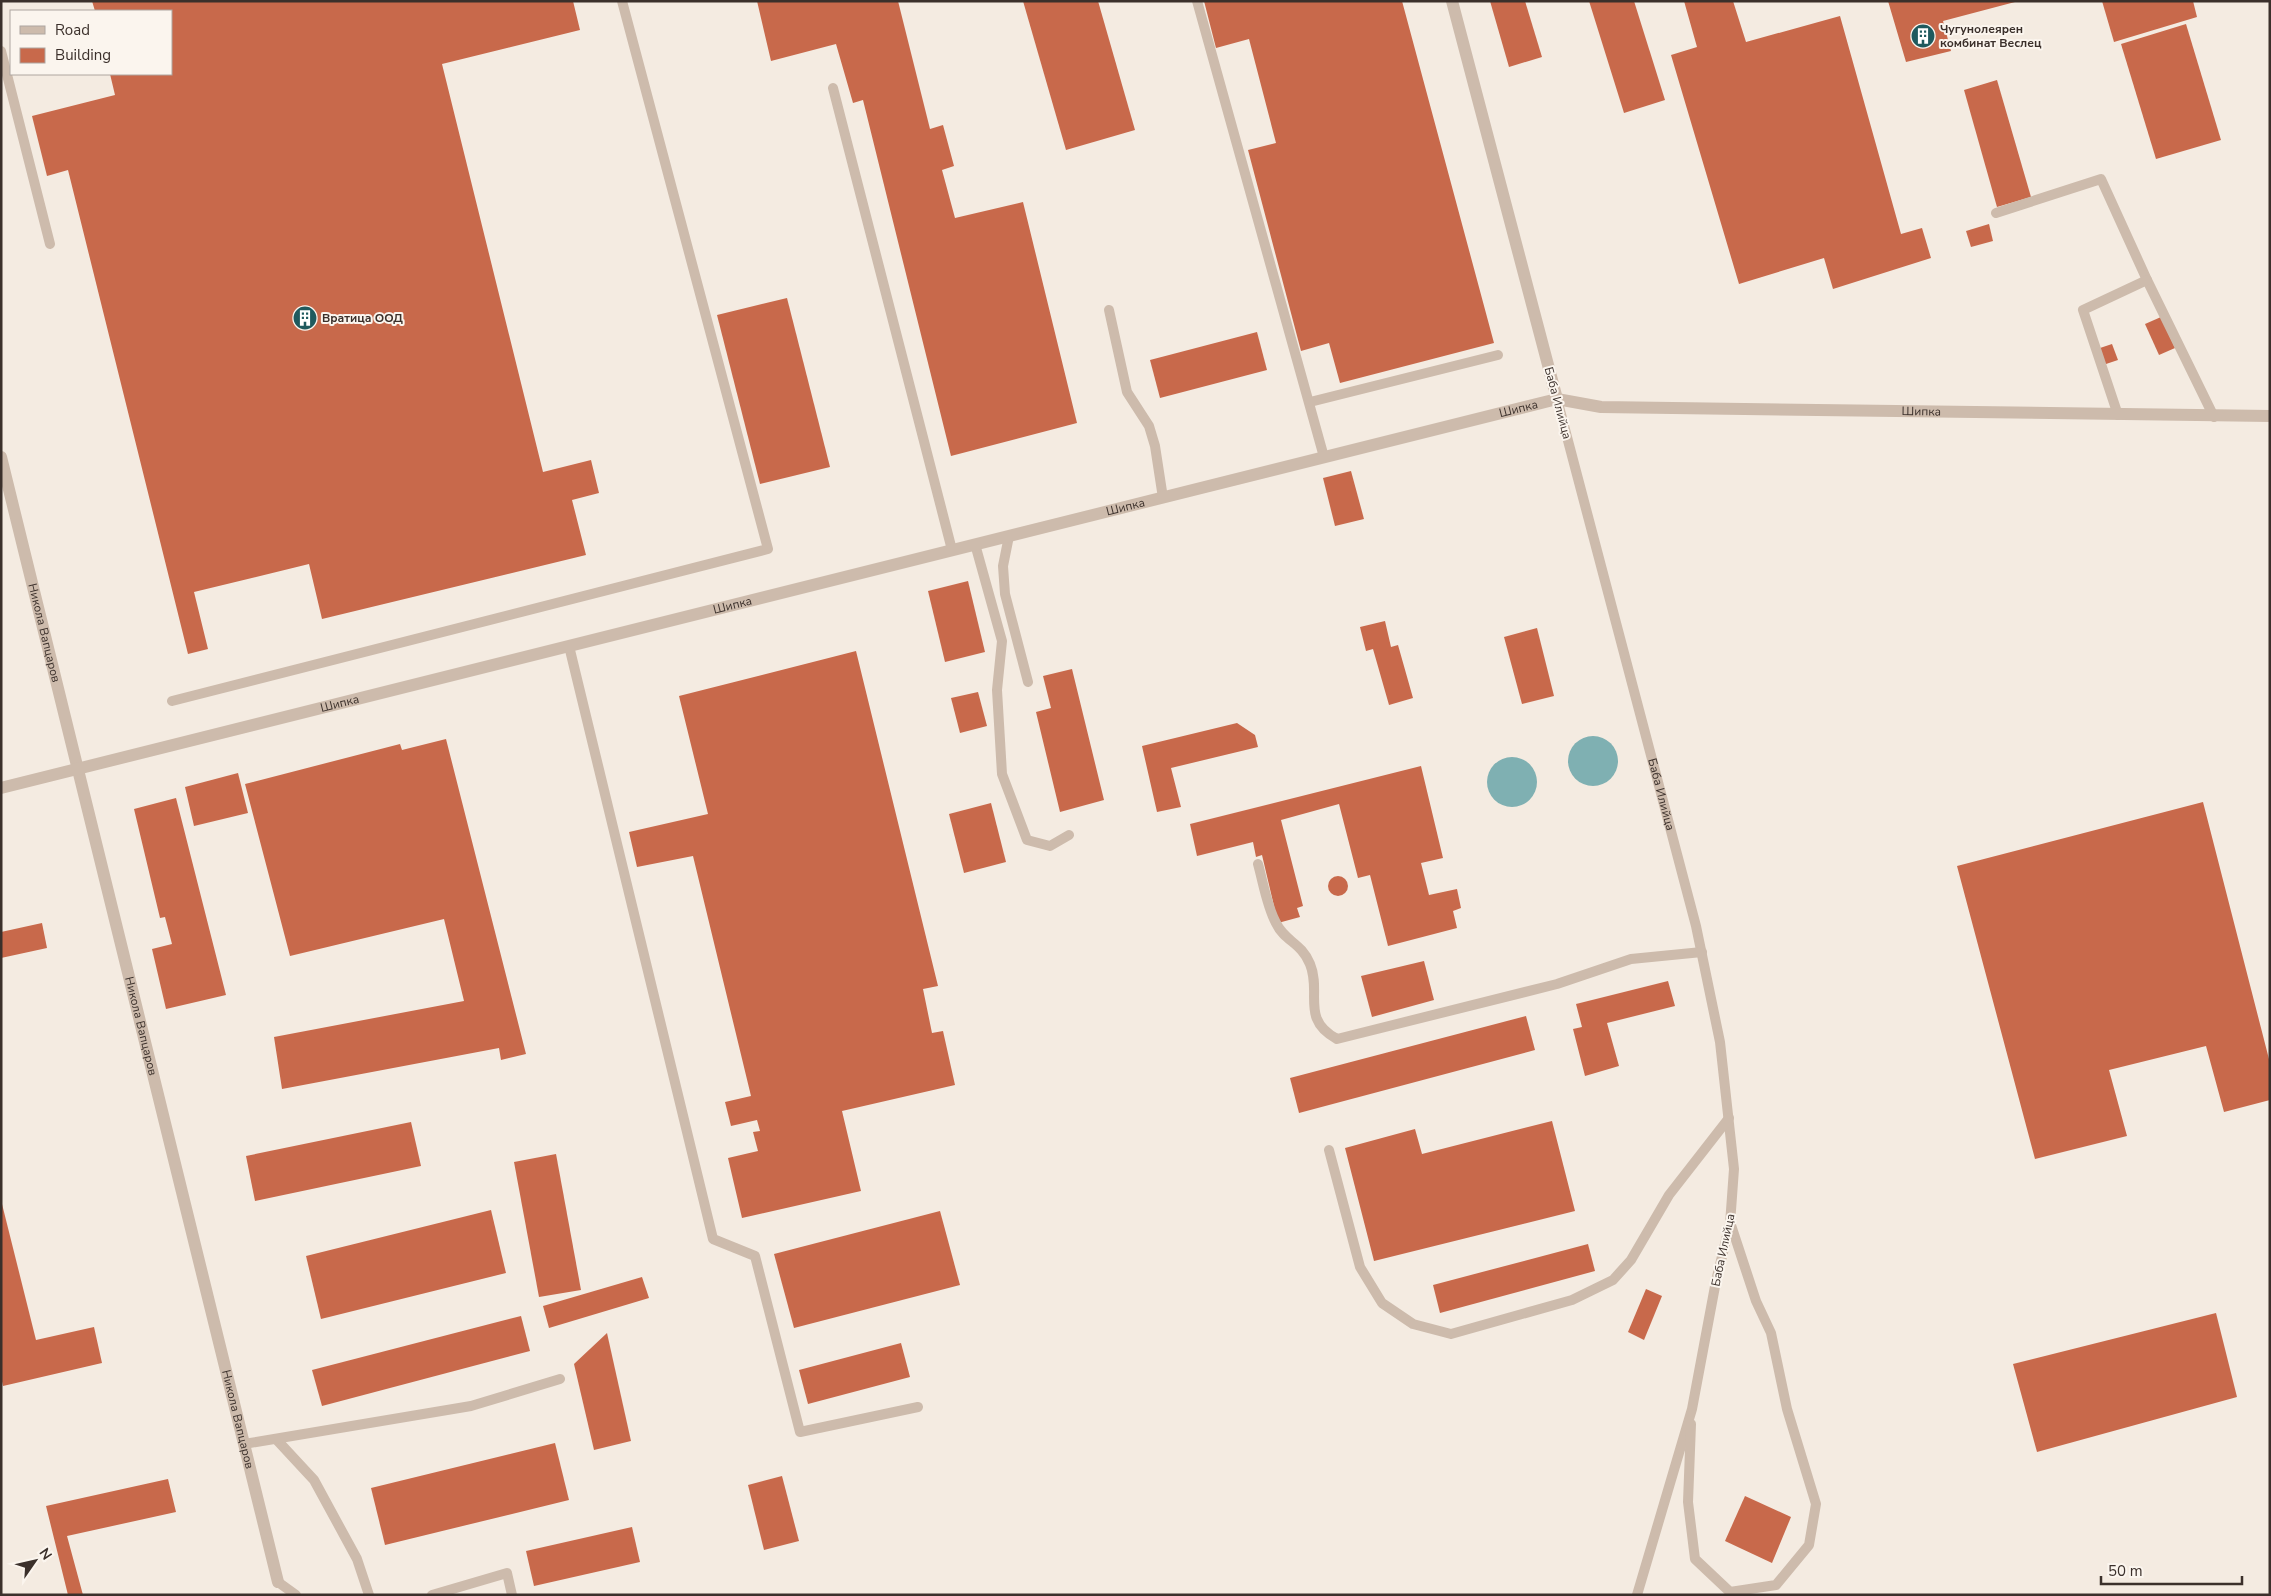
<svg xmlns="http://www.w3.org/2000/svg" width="2271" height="1596" viewBox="0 0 2271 1596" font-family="'Nunito Sans',sans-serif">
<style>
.water{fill:#7fb0b2}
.building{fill:#c8694b}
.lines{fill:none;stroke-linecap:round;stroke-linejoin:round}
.lane{stroke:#cdbbac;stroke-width:10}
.street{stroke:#cdbbac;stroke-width:12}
.labels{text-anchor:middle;stroke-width:4;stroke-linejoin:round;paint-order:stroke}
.poi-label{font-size:12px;font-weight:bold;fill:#3b302b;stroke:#fbf5ee;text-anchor:start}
.street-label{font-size:12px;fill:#3b302b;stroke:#fbf5ee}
</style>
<rect width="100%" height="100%" fill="#f4ebe1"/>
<g class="water">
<circle cx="1593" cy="761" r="25"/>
<circle cx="1512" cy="782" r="25"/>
</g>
<g class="building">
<polygon points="92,1 573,1 580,30 442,64 543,472 591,460 599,493 572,500 586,555 322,619 309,564 194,592 208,649 188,654 68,170 47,176 32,116 115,95 110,74 171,74 171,11 95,11"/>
<polygon points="757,1 898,1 930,129 943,125 954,166 942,170 955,218 1023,202 1077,423 951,456 863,100 853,103 836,44 771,61"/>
<polygon points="1023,1 1098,1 1135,130 1066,150"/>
<polygon points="1204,1 1402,1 1494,343 1340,383 1329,343 1301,351 1248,150 1276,143 1249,39 1216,48"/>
<polygon points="1490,1 1525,1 1542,57 1509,67"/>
<polygon points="1589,1 1634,1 1665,100 1624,113"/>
<polygon points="1684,1 1733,1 1746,42 1840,16 1901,234 1922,228 1931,258 1833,289 1824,258 1739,284 1671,55 1697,47"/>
<polygon points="1888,1 2015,1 2015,2 1943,21 1951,51 1906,62"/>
<polygon points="2102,1 2193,1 2197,17 2114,42"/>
<polygon points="2186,24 2221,140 2156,159 2121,44"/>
<polygon points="1997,80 2031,197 1997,207 1964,90"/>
<polygon points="1989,224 1993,241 1971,247 1966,231"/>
<polygon points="787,298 830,467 760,484 717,315"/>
<polygon points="2161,317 2175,348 2159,355 2145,324"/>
<polygon points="1257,332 1267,370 1160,398 1150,360"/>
<polygon points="2112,344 2118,360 2103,365 2097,349"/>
<polygon points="1351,471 1364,519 1335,526 1323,478"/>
<polygon points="968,581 985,652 945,662 928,591"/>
<polygon points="1385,621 1391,647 1398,645 1413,698 1389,705 1373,649 1366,651 1360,627"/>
<polygon points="1537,628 1554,696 1522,704 1504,637"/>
<polygon points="856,651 938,986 923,989 932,1033 943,1031 955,1085 842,1111 861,1191 742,1218 728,1158 758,1151 753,1132 760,1131 757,1120 731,1126 725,1102 751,1096 693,856 637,867 629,832 708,814 679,696"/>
<polygon points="1072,669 1104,800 1060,812 1036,712 1051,708 1043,676"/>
<polygon points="978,692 987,726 960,733 951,698"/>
<polygon points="1237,723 1255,735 1258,747 1171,768 1181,807 1157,812 1142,746"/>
<polygon points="446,739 526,1054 501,1060 499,1048 282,1089 274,1037 464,1001 444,919 290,956 245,784 400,744 402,750"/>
<polygon points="1421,766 1443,858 1421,863 1429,895 1457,889 1461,908 1453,911 1457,928 1388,946 1370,875 1358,878 1339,804 1281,820 1303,906 1297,908 1300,917 1278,923 1262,855 1256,857 1253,842 1197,856 1190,824"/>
<polygon points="238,773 248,813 194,826 185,787"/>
<polygon points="176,798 226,995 166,1009 152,949 172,944 165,917 160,918 134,809"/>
<polygon points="2203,802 2270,1063 2270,1100 2224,1112 2206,1046 2109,1070 2127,1136 2035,1159 1957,866"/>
<polygon points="991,803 1006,862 964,873 949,814"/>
<circle cx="1338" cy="886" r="10"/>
<polygon points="42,923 47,948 1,958 1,932"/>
<polygon points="1424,961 1434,1000 1372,1017 1361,976"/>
<polygon points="1668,981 1675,1006 1607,1023 1619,1066 1585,1076 1573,1029 1582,1027 1576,1004"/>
<polygon points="1526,1016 1535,1050 1299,1113 1290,1078"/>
<polygon points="1552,1121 1575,1211 1374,1261 1345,1148 1415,1129 1422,1154"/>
<polygon points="411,1122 421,1166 255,1201 246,1156"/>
<polygon points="556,1154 581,1290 539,1297 514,1162"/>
<polygon points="2,1204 36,1340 94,1327 102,1363 3,1386 1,1377"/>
<polygon points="491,1210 506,1273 321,1319 306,1256"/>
<polygon points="940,1211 960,1285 794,1328 774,1254"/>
<polygon points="1588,1244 1595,1271 1440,1313 1433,1285"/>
<polygon points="642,1277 649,1298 549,1328 543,1306"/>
<polygon points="1646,1289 1662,1296 1644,1340 1628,1332"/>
<polygon points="2216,1313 2237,1397 2037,1452 2013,1364"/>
<polygon points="521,1316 530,1351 322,1406 312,1370"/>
<polygon points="607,1333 631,1441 594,1450 574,1364"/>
<polygon points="901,1343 910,1377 808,1404 799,1370"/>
<polygon points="555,1443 569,1500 385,1545 371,1488"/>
<polygon points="782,1476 799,1541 764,1550 748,1485"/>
<polygon points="168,1479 176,1512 67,1536 83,1595 68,1595 46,1506"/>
<polygon points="1745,1496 1791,1517 1772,1563 1725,1541"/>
<polygon points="632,1527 640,1562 534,1586 526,1551"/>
</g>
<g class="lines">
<g class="lane">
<polyline points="1197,1 1324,457"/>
<polyline points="1,51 50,244"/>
<polyline points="833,88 952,550"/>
<polyline points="1996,213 2101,179 2147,280 2214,417"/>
<polyline points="1109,310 1127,392 1149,426 1155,446 1163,498"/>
<path id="s1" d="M1557 399 1696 926 1720 1042 1734 1169 1730 1224 1716 1281 1692 1409 1637 1595"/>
<polyline points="1310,402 1498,355"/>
<polyline points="2118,415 2083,310 2147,280"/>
<polyline points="1009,536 1003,566 1005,594 1028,682"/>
<polyline points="975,544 1002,641 997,690 1002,774 1027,840 1050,846 1069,835"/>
<polyline points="569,646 713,1239 755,1256 800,1432 918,1407"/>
<polyline points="172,701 768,549 622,1"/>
<path d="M1258 864C1263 882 1267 907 1276 923 1285 942 1301 942 1310 964 1322 993 1300 1019 1337 1039L1557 984 1631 959 1702 952"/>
<polyline points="1329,1150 1360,1267 1382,1303 1413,1324 1451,1334 1572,1300 1613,1280 1631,1260 1669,1195 1729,1118"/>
<polyline points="1691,1424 1688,1502 1695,1559 1730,1592 1776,1585 1809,1545 1816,1504 1787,1409 1771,1333 1756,1301 1731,1225"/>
<polyline points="276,1439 314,1480 357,1559 369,1595"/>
<polyline points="244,1444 471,1406 560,1379"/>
<polyline points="278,1582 296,1595"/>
<polyline points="432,1595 507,1573 512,1595"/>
</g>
<g class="street">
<polyline points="1452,1 1557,399"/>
<path id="s2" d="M1 457 278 1582"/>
<path id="s3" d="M1 788 1557 399 1601 407 2270 416"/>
</g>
</g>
<defs>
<symbol id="building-disc" viewBox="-11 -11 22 22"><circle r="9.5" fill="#1f5a5e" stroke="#fbf5ee"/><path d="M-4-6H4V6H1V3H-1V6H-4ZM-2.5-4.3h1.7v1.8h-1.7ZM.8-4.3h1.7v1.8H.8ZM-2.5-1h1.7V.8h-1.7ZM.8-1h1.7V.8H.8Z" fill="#fff"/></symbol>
</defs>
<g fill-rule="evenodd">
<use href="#building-disc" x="1909" y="22" width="28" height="28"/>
<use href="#building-disc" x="291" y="304" width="28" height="28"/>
</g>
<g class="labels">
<g class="poi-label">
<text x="1940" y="33">Чугунолеярен<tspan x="1940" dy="14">комбинат Веслец</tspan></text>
<text x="322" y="322">Вратица ООД</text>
</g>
<g class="street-label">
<text transform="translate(1558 403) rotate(75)" y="4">Баба Илийца</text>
<text dy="4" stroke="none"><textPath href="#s3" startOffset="1564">Шипка</textPath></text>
<text dy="4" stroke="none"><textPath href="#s3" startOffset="1969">Шипка</textPath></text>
<text dy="4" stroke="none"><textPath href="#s3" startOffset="1159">Шипка</textPath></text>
<text dy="4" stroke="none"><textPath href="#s3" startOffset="754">Шипка</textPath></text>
<text dy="4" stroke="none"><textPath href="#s2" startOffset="181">Никола Вапцаров</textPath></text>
<text dy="4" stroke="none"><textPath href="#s3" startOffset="349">Шипка</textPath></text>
<text dy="4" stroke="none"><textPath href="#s1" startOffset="409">Баба Илийца</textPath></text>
<text dy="4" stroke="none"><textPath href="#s2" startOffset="586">Никола Вапцаров</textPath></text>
<text transform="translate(1723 1250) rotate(-78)" y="4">Баба Илийца</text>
<text dy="4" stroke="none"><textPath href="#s2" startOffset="991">Никола Вапцаров</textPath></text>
</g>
</g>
<rect width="2271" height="1596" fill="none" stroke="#3b302b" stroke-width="5"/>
<rect x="10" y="10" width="162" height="65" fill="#fbf5ee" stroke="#aea6a0"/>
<rect x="20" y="26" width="25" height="8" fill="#cdbbac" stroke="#aea6a0"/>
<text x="55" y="35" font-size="15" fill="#3b302b">Road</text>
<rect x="20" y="48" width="25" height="15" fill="#c8694b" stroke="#aea6a0"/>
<text x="55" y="60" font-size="15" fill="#3b302b">Building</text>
<g transform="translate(35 1561) rotate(56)" stroke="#fbf5ee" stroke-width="4" paint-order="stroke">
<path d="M0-4L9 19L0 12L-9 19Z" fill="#3b302b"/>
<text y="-8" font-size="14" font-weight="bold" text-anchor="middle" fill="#3b302b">N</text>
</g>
<path d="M2101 1576v8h141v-8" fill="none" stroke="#3b302b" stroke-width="2.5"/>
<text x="2108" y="1576" font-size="15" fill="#3b302b" stroke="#fbf5ee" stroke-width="4" paint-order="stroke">50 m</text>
</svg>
